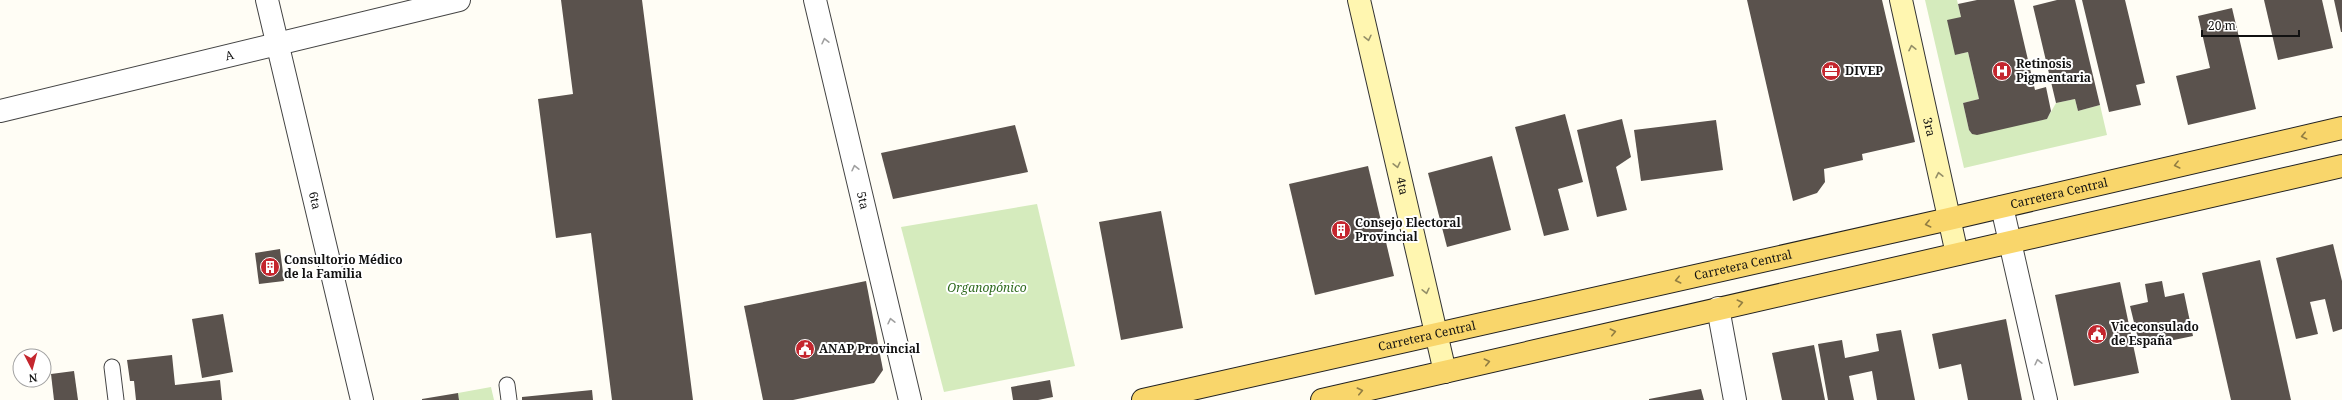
<svg xmlns="http://www.w3.org/2000/svg" width="2342" height="400" viewBox="0 0 2342 400" font-family="'Noto Serif',serif">
<style>
.green{fill:#d5ebbd}
.building{fill:#5a524d}
.lines{fill:none;stroke-linecap:round;stroke-linejoin:round}
.lane-casing{stroke:#444;stroke-width:17}
.street-casing{stroke:#444;stroke-width:24}
.secondary-casing{stroke:#333;stroke-width:24}
.primary-casing{stroke:#222;stroke-width:24}
.lane{stroke:#fff;stroke-width:15}
.street{stroke:#fff;stroke-width:22}
.secondary{stroke:#fff6b0;stroke-width:22}
.primary{stroke:#f9d66b;stroke-width:22}
.oneway{stroke:#948f68}
.oneway2{stroke:#a0a0a0}
.oneway3{stroke:#917d42}
.labels{text-anchor:middle;stroke-width:4;stroke-linejoin:round;paint-order:stroke}
.street-label{font-size:12px;fill:#111;stroke:#fff}
.poi-label{font-size:12px;font-weight:bold;fill:#111;stroke:#fff;text-anchor:start}
.park-label{font-size:12px;font-style:italic;fill:#2f6b1f;stroke:#fff}
</style>
<rect width="100%" height="100%" fill="#fffdf5"/>
<g class="green">
<polygon points="1925,0 1957,0 1961,17 1955,55 1968,52 1979,99 1963,103 1969,130 1972,134 2047,119 2056,103 2075,99 2078,111 2100,105 2107,135 1964,168"/>
<polygon points="1037,204 1075,366 944,392 901,227"/>
<polygon points="491,387 494,400 459,400 458,393"/>
</g>
<g class="building">
<polygon points="561,0 642,0 693,400 612,400 591,233 556,238 538,99 573,94"/>
<polygon points="1747,0 1882,0 1915,142 1862,154 1863,160 1824,169 1825,182 1817,193 1793,201"/>
<polygon points="1977,0 2014,0 2035,90 2046,87 2051,111 2047,119 1977,135 1972,134 1969,130 1963,103 1979,99 1968,52 1955,55 1947,20 1961,17 1958,4"/>
<polygon points="2057,0 2075,0 2100,105 2078,111 2075,99 2056,103 2033,6"/>
<polygon points="2082,0 2125,0 2145,83 2136,85 2141,105 2109,112"/>
<polygon points="2264,0 2322,0 2333,48 2278,60"/>
<polygon points="2334,0 2342,0 2342,32 2341,32"/>
<polygon points="2232,8 2256,109 2188,125 2176,76 2210,68 2198,16"/>
<polygon points="1565,114 1583,182 1558,189 1569,230 1544,236 1515,127"/>
<polygon points="1622,119 1631,157 1616,167 1627,210 1597,217 1577,130"/>
<polygon points="1716,120 1723,170 1641,181 1634,130"/>
<polygon points="1015,125 1028,172 893,199 881,153"/>
<polygon points="1492,156 1511,230 1447,247 1428,173"/>
<polygon points="1368,166 1394,276 1315,295 1289,184"/>
<polygon points="1161,211 1183,328 1121,340 1099,222"/>
<polygon points="2333,244 2342,281 2342,329 2333,332 2325,299 2310,302 2318,334 2296,339 2276,258"/>
<polygon points="280,249 284,281 259,284 255,253"/>
<polygon points="2260,260 2291,400 2231,400 2202,273"/>
<polygon points="866,281 883,370 874,383 793,400 763,400 744,306"/>
<polygon points="2162,281 2165,297 2184,293 2193,336 2140,347 2130,306 2148,302 2145,284"/>
<polygon points="2120,282 2139,373 2074,386 2055,295"/>
<polygon points="223,314 233,372 202,378 192,319"/>
<polygon points="2006,319 2022,400 1968,400 1961,364 1939,369 1932,334"/>
<polygon points="1901,330 1915,400 1877,400 1872,371 1849,376 1854,400 1828,400 1818,344 1842,340 1845,358 1879,351 1876,334"/>
<polygon points="1814,345 1825,400 1782,400 1772,353"/>
<polygon points="172,355 175,385 220,380 222,400 136,400 134,381 130,381 127,360"/>
<polygon points="74,371 78,400 54,400 51,374"/>
<polygon points="1050,380 1053,397 1038,400 1013,400 1011,387"/>
<polygon points="1701,389 1704,400 1649,400 1649,399"/>
<polygon points="592,390 593,400 522,400 522,397"/>
<polygon points="458,393 459,400 422,400 422,399"/>
</g>
<g class="lines">
<defs>
<g id="lane">
<polyline points="112,367 116,400"/>
<polyline points="507,385 509,400"/>
</g>
<g id="street">
<path id="s1" d="M267 0 362 400"/>
<path id="s2" d="M815 0 910 400"/>
<path id="s3" d="M0 111 459 0"/>
<polyline points="2002,207 2046,400"/>
<polyline points="1718,308 1735,400"/>
</g>
<g id="secondary">
<path id="s4" d="M1359 0 1445 372"/>
<path id="s5" d="M1901 0 1957 254"/>
</g>
<g id="primary">
<path id="s6" d="M1143 400 1949 219 2342 128"/>
<polyline points="1322,400 2342,166"/>
</g>
</defs>
<use href="#lane" class="lane-casing"/>
<use href="#street" class="street-casing"/>
<use href="#secondary" class="secondary-casing"/>
<use href="#primary" class="primary-casing"/>
<use href="#lane" class="lane"/>
<use href="#street" class="street"/>
<use href="#secondary" class="secondary"/>
<use href="#primary" class="primary"/>
</g>
<defs><path id="oneway-chevron" d="M-2-3.5L2.5 0L-2 3.5" fill="none" stroke-width="1.6" stroke-linecap="round" stroke-linejoin="round"/></defs>
<g class="oneway">
<use href="#oneway-chevron" transform="translate(1368 38) rotate(77)"/>
<use href="#oneway-chevron" transform="translate(1912 48) rotate(-102)"/>
<use href="#oneway-chevron" transform="translate(1397 165) rotate(77)"/>
<use href="#oneway-chevron" transform="translate(1939 175) rotate(-102)"/>
<use href="#oneway-chevron" transform="translate(1426 291) rotate(77)"/>
</g>
<g class="oneway2">
<use href="#oneway-chevron" transform="translate(825 41) rotate(-103)"/>
<use href="#oneway-chevron" transform="translate(855 168) rotate(-103)"/>
<use href="#oneway-chevron" transform="translate(891 321) rotate(-103)"/>
<use href="#oneway-chevron" transform="translate(2038 362) rotate(-103)"/>
</g>
<g class="oneway3">
<use href="#oneway-chevron" transform="translate(2304 136) rotate(167)"/>
<use href="#oneway-chevron" transform="translate(2177 165) rotate(166)"/>
<use href="#oneway-chevron" transform="translate(1928 224) rotate(167)"/>
<use href="#oneway-chevron" transform="translate(1678 280) rotate(167)"/>
<use href="#oneway-chevron" transform="translate(1740 303) rotate(-13)"/>
<use href="#oneway-chevron" transform="translate(1613 332) rotate(-13)"/>
<use href="#oneway-chevron" transform="translate(1487 362) rotate(-13)"/>
<use href="#oneway-chevron" transform="translate(1360 391) rotate(-13)"/>
</g>
<defs>
<symbol id="office-disc" viewBox="-11 -11 22 22"><circle r="9.5" fill="#c4262e" stroke="#fff"/><path d="M-6-3h4V-5.5h4V-3h4V5H-6ZM-1-4.5V-3h2v-1.5ZM-6 0V1H6V0Z" fill="#fff"/></symbol>
<symbol id="hospital-disc" viewBox="-11 -11 22 22"><circle r="9.5" fill="#c4262e" stroke="#fff"/><path d="M-5-5h3v3.5h4V-5h3V5h-3V1.5h-4V5h-3Z" fill="#fff"/></symbol>
<symbol id="building-disc" viewBox="-11 -11 22 22"><circle r="9.5" fill="#c4262e" stroke="#fff"/><path d="M-4-6H4V6H1V3H-1V6H-4ZM-2.5-4.3h1.7v1.8h-1.7ZM.8-4.3h1.7v1.8H.8ZM-2.5-1h1.7V.8h-1.7ZM.8-1h1.7V.8H.8Z" fill="#fff"/></symbol>
<symbol id="civic-disc" viewBox="-11 -11 22 22"><circle r="9.5" fill="#c4262e" stroke="#fff"/><path d="M-.6-6.5H3V-4.5H.6V-3L4-1V1h2V6H-6V1h2V-1L-.6-3ZM-1.2 2.5V6h2.4V2.5Z" fill="#fff"/></symbol>
</defs>
<g fill-rule="evenodd">
<use href="#office-disc" x="1820" y="60" width="22" height="22"/>
<use href="#hospital-disc" x="1991" y="60" width="22" height="22"/>
<use href="#building-disc" x="1330" y="219" width="22" height="22"/>
<use href="#building-disc" x="259" y="256" width="22" height="22"/>
<use href="#civic-disc" x="2086" y="323" width="22" height="22"/>
<use href="#civic-disc" x="794" y="338" width="22" height="22"/>
</g>
<g class="labels">
<g class="street-label">
<text dy="4" stroke="none"><textPath href="#s3" startOffset="236">A</textPath></text>
<text dy="4" stroke="none"><textPath href="#s5" startOffset="130">3ra</textPath></text>
<text dy="4" stroke="none"><textPath href="#s4" startOffset="191">4ta</textPath></text>
<text dy="4" stroke="none"><textPath href="#s6" startOffset="939">Carretera Central</textPath></text>
<text dy="4" stroke="none"><textPath href="#s1" startOffset="206">6ta</textPath></text>
<text dy="4" stroke="none"><textPath href="#s2" startOffset="206">5ta</textPath></text>
<text dy="4" stroke="none"><textPath href="#s6" startOffset="615">Carretera Central</textPath></text>
<text dy="4" stroke="none"><textPath href="#s6" startOffset="291">Carretera Central</textPath></text>
</g>
<g class="poi-label">
<text x="2016" y="68">Retinosis<tspan x="2016" dy="14">Pigmentaria</tspan></text>
<text x="1845" y="75">DIVEP</text>
<text x="1355" y="227">Consejo Electoral<tspan x="1355" dy="14">Provincial</tspan></text>
<text x="284" y="264">Consultorio Médico<tspan x="284" dy="14">de la Familia</tspan></text>
<text x="2111" y="331">Viceconsulado<tspan x="2111" dy="14">de España</tspan></text>
<text x="819" y="353">ANAP Provincial</text>
</g>
<g class="park-label">
<text x="987" y="292">Organopónico</text>
</g>
</g>
<g transform="translate(32 368) rotate(174)"><circle r="19" fill="#ffffff" stroke="#a0a0a0"/>
<path d="M0-3L7 15L0 10L-7 15Z" fill="#c4262e"/>
<text y="-6" font-size="11" font-weight="bold" text-anchor="middle" fill="#111111">N</text>
</g>
<path d="M2202 30v6h97v-6" fill="none" stroke="#111111" stroke-width="2"/>
<text x="2208" y="30" font-size="12" fill="#111111" stroke="#ffffff" stroke-width="3" paint-order="stroke">20 m</text>
</svg>
